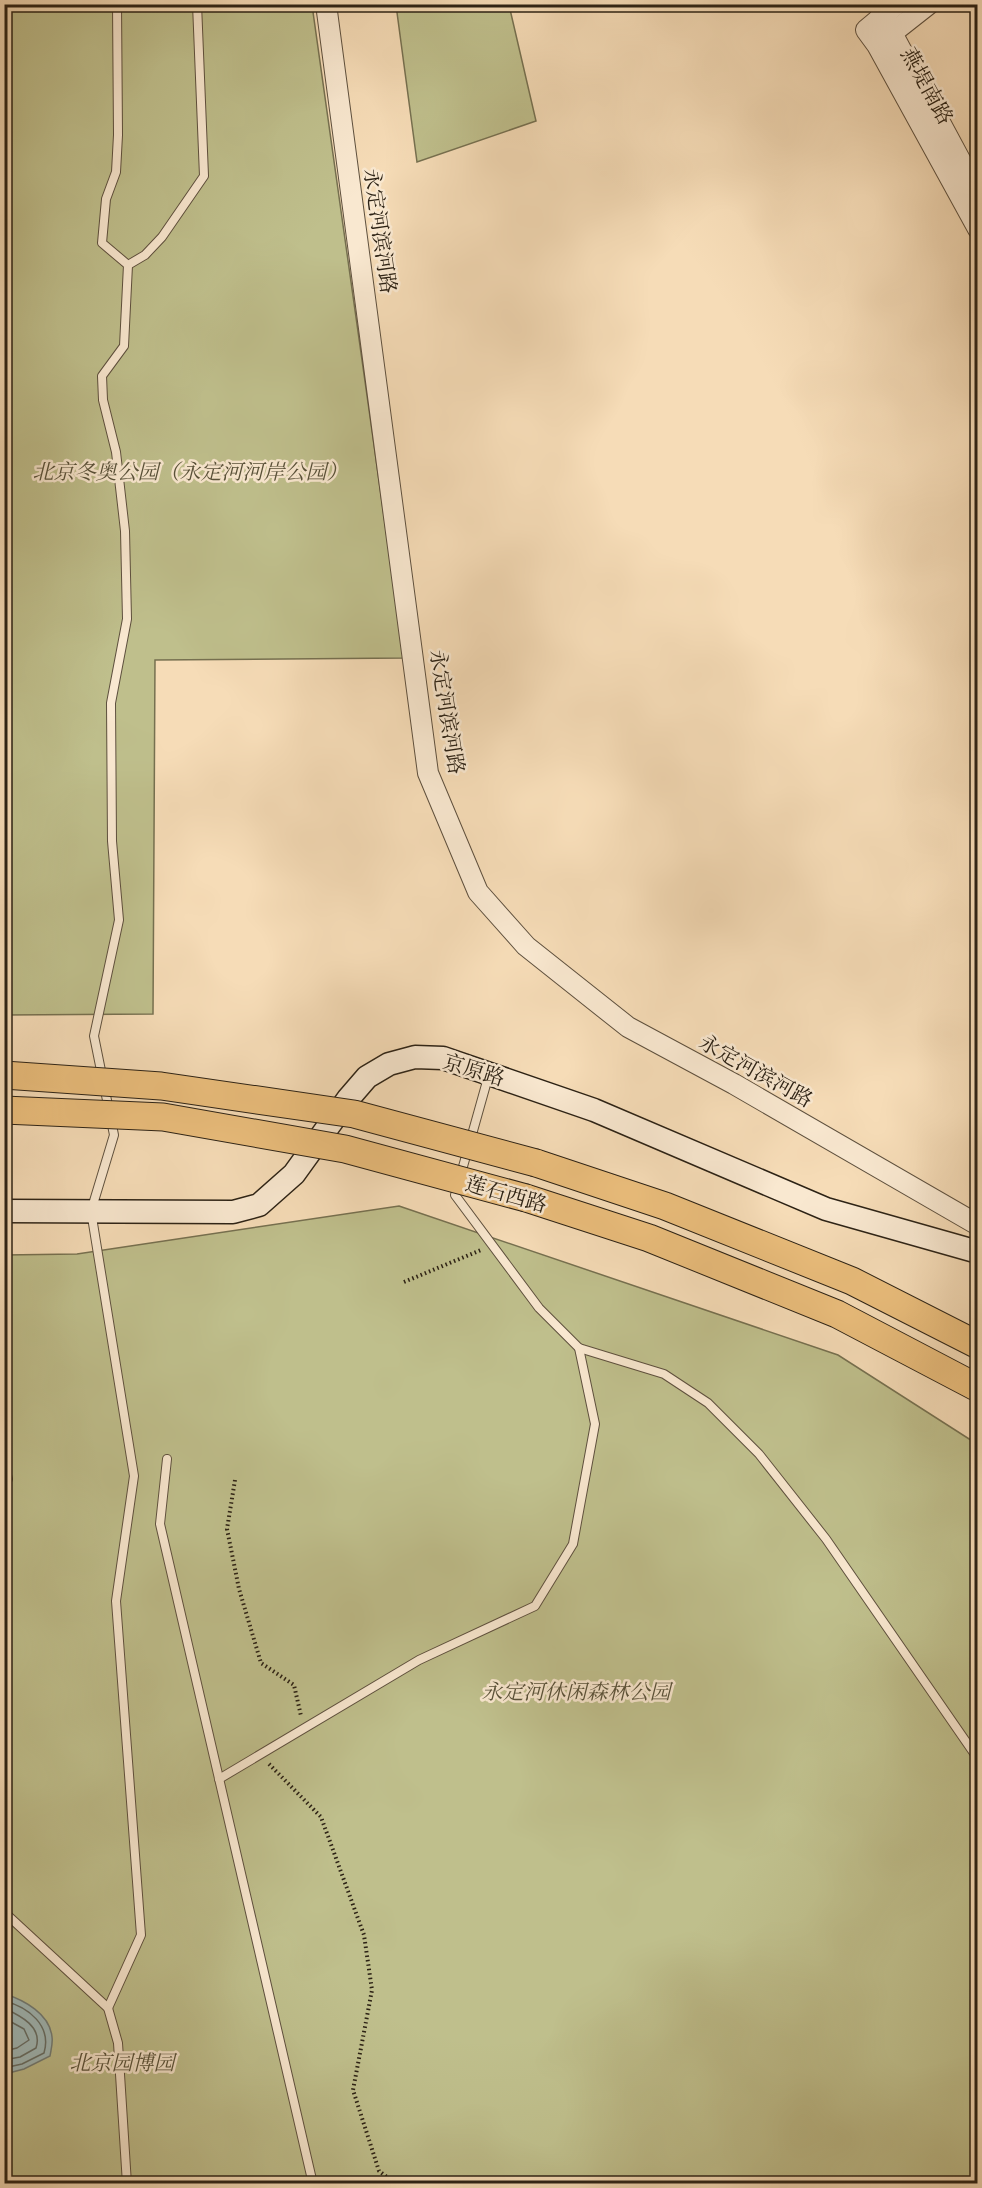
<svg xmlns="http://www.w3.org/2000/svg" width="982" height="2188" viewBox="0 0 982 2188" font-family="Alegreya,'Noto Serif SC',serif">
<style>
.green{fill:#bfbf8c;stroke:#767050;stroke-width:1.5}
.water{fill:#a0b9b8;stroke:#727d77;stroke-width:1.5}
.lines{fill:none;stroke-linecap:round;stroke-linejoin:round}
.shore{stroke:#666e66;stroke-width:1.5}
.service-casing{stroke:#5e503e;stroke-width:10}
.tertiary-casing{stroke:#5e503e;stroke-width:22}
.secondary-casing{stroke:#2c2215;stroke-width:25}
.trunk-casing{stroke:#2c2215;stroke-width:29}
.path{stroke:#2c2215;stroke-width:4;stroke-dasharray:1.5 3;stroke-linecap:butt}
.service{stroke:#f9e8d0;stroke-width:8}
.tertiary{stroke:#f9e8d0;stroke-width:20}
.secondary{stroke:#f9e8d0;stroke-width:22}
.trunk{stroke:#ebbe7c;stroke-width:27}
.trunk-bridge-casing{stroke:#2c2215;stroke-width:29;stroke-linecap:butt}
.trunk-bridge{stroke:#ebbe7c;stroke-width:27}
.labels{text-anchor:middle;stroke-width:5;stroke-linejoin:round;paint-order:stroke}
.street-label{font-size:21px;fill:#2c2215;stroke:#f9e8d0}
.park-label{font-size:21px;font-style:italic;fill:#585139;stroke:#f9e8d0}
</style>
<rect width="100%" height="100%" fill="#f6dcb7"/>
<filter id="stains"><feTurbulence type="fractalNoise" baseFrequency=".00333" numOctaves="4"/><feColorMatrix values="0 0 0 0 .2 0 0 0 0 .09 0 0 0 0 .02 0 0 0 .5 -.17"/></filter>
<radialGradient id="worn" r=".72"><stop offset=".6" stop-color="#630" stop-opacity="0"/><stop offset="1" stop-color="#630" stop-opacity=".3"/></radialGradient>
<g class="green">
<polygon points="4,5 312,5 404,658 155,660 153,1014 5,1015"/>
<polygon points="396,5 509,5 536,121 417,162"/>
<polygon points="399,1206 838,1355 977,1444 977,2183 5,2183 4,1255 77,1254"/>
</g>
<path class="water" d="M5 1994C24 2000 50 2014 52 2037 53 2043 51 2050 50 2056L24 2069 5 2074Z"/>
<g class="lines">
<g class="shore">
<path d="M4 2001C29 2007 52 2026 44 2053L22 2064 4 2068"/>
<path d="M4 2008C21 2016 43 2027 36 2048L20 2057 4 2060"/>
<polyline points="4,2018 24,2029 29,2040 17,2048 4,2051"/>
</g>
<defs>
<g id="service">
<polyline points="128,265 145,255 162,237 204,176 197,4"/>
<polyline points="489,1074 455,1195 539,1308 579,1348 664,1374 708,1403 759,1454 826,1539 978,1759"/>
<polyline points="167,1459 160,1524 313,2184"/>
<polyline points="4,1463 8,1479 4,1487"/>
<polyline points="219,1779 419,1660 535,1606 573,1544 595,1424 579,1348"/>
<polyline points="4,1912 108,2008 118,2043 127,2184"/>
<polyline points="108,2008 141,1935 116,1601 134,1476 91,1211 114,1135 94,1036 119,920 112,841 111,703 127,619 125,531 116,452 103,400 102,376 124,346 128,265 102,243 106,199 116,172 118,135 117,4"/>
</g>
<g id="tertiary">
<polyline points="326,4 428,773 478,892 526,946 628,1027 734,1084 978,1225"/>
<polyline points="897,4 866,30 877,45 978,229"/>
<polyline points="880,17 892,33 978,193"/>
<polyline points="882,41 929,4"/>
</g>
<polyline id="secondary" points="4,1211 233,1212 259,1205 294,1174 348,1099 367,1077 389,1064 415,1057 443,1058 594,1110 826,1209 978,1252"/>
<g id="trunk">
<polyline points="536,1163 665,1206 852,1281 978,1345"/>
<polyline points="526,1198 649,1238 837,1314 978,1388"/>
</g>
</defs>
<use href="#service" class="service-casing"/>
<use href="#tertiary" class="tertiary-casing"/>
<use href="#secondary" class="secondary-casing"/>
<use href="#trunk" class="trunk-casing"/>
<g class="path">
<polyline points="404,1282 481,1250"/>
<polyline points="235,1480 227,1529 239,1589 261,1663 294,1685 301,1716"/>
<polyline points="269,1764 321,1817 364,1935 372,1990 353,2090 379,2171 396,2184"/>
</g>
<use href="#service" class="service"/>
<use href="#tertiary" class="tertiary"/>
<use href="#secondary" class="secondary"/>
<use href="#trunk" class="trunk"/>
<defs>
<g id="trunk-bridge">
<polyline points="4,1075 161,1086 354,1114 536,1163"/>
<polyline points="4,1110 163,1117 345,1149 526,1198"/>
</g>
</defs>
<use href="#trunk-bridge" class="trunk-bridge-casing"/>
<use href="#trunk-bridge" class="trunk-bridge"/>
</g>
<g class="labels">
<g class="street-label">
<text transform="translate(927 86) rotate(61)" y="7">燕堤南路</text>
<text transform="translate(380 231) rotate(82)" y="7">永定河滨河路</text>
<text transform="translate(447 712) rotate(81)" y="7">永定河滨河路</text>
<text transform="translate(474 1070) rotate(17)" y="7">京原路</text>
<text transform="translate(756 1071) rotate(29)" y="7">永定河滨河路</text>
<text transform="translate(506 1194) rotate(16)" y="7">莲石西路</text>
</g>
<g class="park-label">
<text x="190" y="479">北京冬奥公园（永定河河岸公园）</text>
<text x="576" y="1699">永定河休闲森林公园</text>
<text x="122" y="2070">北京园博园</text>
</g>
</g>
<rect width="982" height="2188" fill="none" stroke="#f6dcb7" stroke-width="24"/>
<rect x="6" y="6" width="970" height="2176" fill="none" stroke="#2c2215" stroke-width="3"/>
<rect x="12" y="12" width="958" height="2164" fill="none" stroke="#2c2215" stroke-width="1.5"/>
<rect width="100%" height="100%" filter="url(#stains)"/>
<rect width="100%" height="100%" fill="url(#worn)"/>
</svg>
